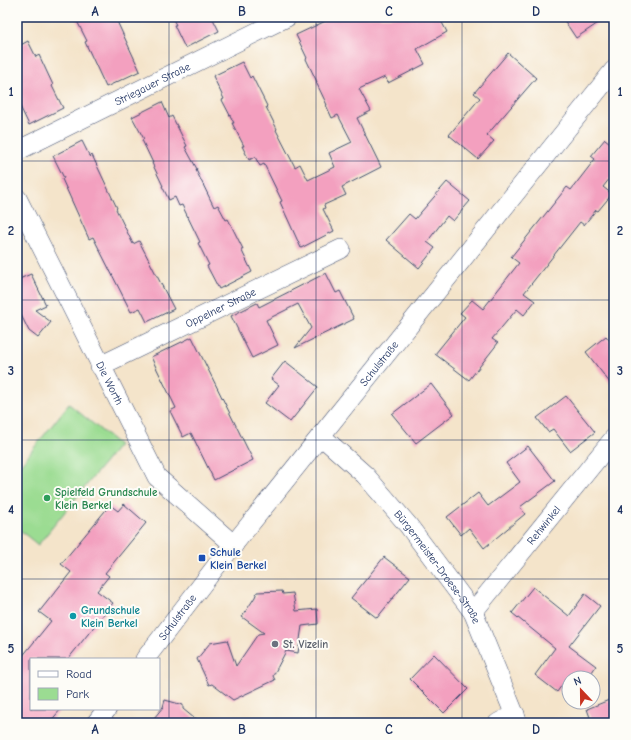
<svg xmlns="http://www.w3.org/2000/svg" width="631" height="740" viewBox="0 0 631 740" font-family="'Comic Neue',sans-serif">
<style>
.green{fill:#9bdc92;stroke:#5b8678}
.building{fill:#f3a0bf}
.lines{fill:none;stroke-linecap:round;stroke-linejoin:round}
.minor-casing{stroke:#3c4a6e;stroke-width:20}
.minor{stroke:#fff;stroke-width:19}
.grid{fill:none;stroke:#1b2f5e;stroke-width:1;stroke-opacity:0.55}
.leisure-dot{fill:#2e9e5b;stroke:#fdfcf7;stroke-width:1.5}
.transit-dot{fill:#1a4fb4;stroke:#fdfcf7;stroke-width:1.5}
.culture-dot{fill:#0f9aa8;stroke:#fdfcf7;stroke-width:1.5}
.worship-dot{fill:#6b7280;stroke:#fdfcf7;stroke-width:1.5}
.labels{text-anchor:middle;stroke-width:4;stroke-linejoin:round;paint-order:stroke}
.street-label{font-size:11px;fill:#1b2f5e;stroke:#fdfcf7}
.leisure-label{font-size:11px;font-weight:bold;fill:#27864d;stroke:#fdfcf7;text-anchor:start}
.transit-label{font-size:11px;font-weight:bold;fill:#164399;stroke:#fdfcf7;text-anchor:start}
.culture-label{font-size:11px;font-weight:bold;fill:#0d838f;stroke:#fdfcf7;text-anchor:start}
.worship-label{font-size:11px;font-weight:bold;fill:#5b616d;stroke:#fdfcf7;text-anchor:start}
.neatline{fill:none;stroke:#1b2f5e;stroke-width:1.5}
.grid-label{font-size:13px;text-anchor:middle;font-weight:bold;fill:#1b2f5e}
</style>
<rect width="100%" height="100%" fill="#fdfcf7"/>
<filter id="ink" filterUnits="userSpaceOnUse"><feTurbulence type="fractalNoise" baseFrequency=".025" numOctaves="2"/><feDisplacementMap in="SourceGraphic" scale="8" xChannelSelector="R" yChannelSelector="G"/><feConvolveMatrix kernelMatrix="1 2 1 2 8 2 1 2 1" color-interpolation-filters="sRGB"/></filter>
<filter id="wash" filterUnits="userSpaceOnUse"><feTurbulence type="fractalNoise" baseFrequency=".012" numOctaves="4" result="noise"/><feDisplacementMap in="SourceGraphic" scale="16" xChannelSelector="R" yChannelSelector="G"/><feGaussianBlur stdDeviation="0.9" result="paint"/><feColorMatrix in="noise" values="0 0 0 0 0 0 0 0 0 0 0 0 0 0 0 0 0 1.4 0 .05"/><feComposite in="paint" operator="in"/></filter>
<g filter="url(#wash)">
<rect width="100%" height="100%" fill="#f4e4ca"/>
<polygon class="green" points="69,404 119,445 38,545 17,528 17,469"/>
<g id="blocks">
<g class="building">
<polygon points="75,17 115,17 140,71 106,87 85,42 87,41"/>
<polygon points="172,17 212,17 219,31 185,48 174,25 176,25"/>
<polygon points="334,17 439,17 447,32 417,49 425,64 388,83 385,77 359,89 371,111 357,118 381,167 342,187 346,195 324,205 325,208 323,209 334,231 301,248 280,202 282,201 264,164 260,166 255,157 249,160 242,146 244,146 232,123 234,123 222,100 224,99 213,76 242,62 250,78 252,76 267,106 266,107 277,129 276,130 295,167 300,164 308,180 335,167 329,153 352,142 338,115 332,118 326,105 327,105 316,82 317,82 306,59 307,58 296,35"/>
<polygon points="562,17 607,17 576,38"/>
<polygon points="28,41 36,57 39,55 53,85 52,86 63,108 29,125 17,100 17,47"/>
<polygon points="508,53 536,78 487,135 494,141 478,159 449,135 480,98 474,93"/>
<polygon points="162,102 169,118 172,116 187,146 185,147 197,169 196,170 214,207 218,205 226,220 228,219 243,249 241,249 252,272 219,289 207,266 209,265 198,243 200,242 182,205 179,206 175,197 169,200 162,186 163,186 152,163 153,163 142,140 144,139 132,117"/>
<polygon points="605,139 614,146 614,173 603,187 612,194 598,211 596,210 584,225 580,222 524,293 535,301 524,315 517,309 492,339 498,343 469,380 435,354 465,317 460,313 472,300 483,309 519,263 511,257 567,187 571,190 595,159 591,156"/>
<polygon points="82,141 90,157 92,155 117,208 116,209 133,244 139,241 174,309 147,322 140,308 131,312 93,237 89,239 62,179 64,178 53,156"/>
<polygon points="447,182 470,201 453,221 447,216 427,242 435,248 419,268 386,240 409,214 415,219"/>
<polygon points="326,273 336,293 340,291 354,319 295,348 311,328 298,304 266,320 278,345 252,358 231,316 257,303 259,307"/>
<polygon points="31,274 46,305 35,310 51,322 38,338 29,331 17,307 17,280"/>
<polygon points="606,336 614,346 614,388 586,352"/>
<polygon points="192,337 253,460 214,480 191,433 183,437 170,411 176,408 151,357"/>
<polygon points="285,361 318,387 290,422 265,403 279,385 271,379"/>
<polygon points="431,384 454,414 416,443 392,414"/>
<polygon points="566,396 595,432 570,451 553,429 548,432 537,418"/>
<polygon points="528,446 555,481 520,507 525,514 484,548 469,528 461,535 447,517 478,493 488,506 520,482 506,463"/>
<polygon points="124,504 146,523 105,573 109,576 97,591 113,603 68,659 31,659 31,709 61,709 49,723 17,723 17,663 51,621 39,612 71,572 61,564 110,505 118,511"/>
<polygon points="384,557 410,577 377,618 351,598"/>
<polygon points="533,587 569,616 585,594 600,606 569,646 596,666 588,678 567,678 557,692 535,675 555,648 512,613"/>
<polygon points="282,591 283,594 293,593 296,611 317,609 318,624 302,626 298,653 286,651 273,676 275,680 233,700 212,684 209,685 197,659 210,643 227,640 236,666 258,634 264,633 242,617 255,597 257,592"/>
<polygon points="434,654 468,689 444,713 410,679"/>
<polygon points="614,698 614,723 592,723 587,709"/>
<polygon points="165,700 183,705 183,709 200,723 150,723 163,707"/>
</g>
</g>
</g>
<g filter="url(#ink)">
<use href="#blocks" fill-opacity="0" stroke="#3c4a6e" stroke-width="1"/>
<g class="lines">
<defs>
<g id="minor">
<path id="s1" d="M17 151 287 17"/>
<path id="s2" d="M17 198 157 477 234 545"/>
<path id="s3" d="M100 366 341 249"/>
<path id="s4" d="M321 436 365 475 408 525 473 612 518 723"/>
<path id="s5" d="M473 612 614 438"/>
<path id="s6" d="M145 659 214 569 614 70"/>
<polyline points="96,723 107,709"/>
<polyline points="498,723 515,714"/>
</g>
</defs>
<use href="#minor" class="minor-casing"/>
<use href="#minor" class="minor"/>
</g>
</g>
<path class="grid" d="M169 17V723M316 17V723M462 17V723M17 161H614M17 300H614M17 440H614M17 579H614"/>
<circle class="leisure-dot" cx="47" cy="498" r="4"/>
<rect class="transit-dot" x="198" y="554" width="8" height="8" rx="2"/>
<circle class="culture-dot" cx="73" cy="616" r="4"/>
<circle class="worship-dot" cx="275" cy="644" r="4"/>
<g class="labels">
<g class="street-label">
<text dy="4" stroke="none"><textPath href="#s1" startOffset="151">Striegauer Straße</textPath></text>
<text dy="4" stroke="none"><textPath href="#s3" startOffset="134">Oppelner Straße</textPath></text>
<text dy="4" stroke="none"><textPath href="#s6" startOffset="377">Schulstraße</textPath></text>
<text dy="4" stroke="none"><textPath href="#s2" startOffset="207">Die Worth</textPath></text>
<text dy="4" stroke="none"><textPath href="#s5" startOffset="112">Rehwinkel</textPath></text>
<text dy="4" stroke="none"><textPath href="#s4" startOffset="176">Bürgermeister-Droese-Straße</textPath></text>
<text dy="4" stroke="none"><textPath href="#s6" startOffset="53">Schulstraße</textPath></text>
</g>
<g class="leisure-label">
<text x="55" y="496">Spielfeld Grundschule<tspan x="55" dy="13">Klein Berkel</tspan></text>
</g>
<g class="transit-label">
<text x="210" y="556">Schule<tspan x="210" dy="13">Klein Berkel</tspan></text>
</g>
<g class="culture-label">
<text x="81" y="614">Grundschule<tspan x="81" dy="13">Klein Berkel</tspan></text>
</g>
<g class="worship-label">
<text x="283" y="648">St. Vizelin</text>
</g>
</g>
<rect width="631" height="740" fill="none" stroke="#fdfcf7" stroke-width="44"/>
<rect x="30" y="658" width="130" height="52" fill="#fdfcf7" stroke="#a3aaba"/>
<rect x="38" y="671" width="20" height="6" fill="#ffffff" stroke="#a3aaba"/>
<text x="66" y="678" font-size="12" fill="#1b2f5e">Road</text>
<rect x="38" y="688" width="20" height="12" fill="#9bdc92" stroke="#a3aaba"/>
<text x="66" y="698" font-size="12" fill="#1b2f5e">Park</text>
<g transform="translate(581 690) rotate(338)"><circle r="19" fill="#fdfcf7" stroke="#a3aaba"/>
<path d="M0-3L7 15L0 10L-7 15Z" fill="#c8321e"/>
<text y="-6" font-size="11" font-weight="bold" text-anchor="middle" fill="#1b2f5e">N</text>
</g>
<rect x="22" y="22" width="587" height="696" class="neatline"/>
<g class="grid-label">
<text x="95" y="16">A</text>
<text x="242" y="16">B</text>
<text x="389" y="16">C</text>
<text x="536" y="16">D</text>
<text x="11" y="96">1</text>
<text x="620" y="96">1</text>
<text x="11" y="235">2</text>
<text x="620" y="235">2</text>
<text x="11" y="375">3</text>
<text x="620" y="375">3</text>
<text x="11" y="514">4</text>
<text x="620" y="514">4</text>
<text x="11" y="653">5</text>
<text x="620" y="653">5</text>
<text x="95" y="734">A</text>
<text x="242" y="734">B</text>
<text x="389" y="734">C</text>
<text x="536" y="734">D</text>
</g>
</svg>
